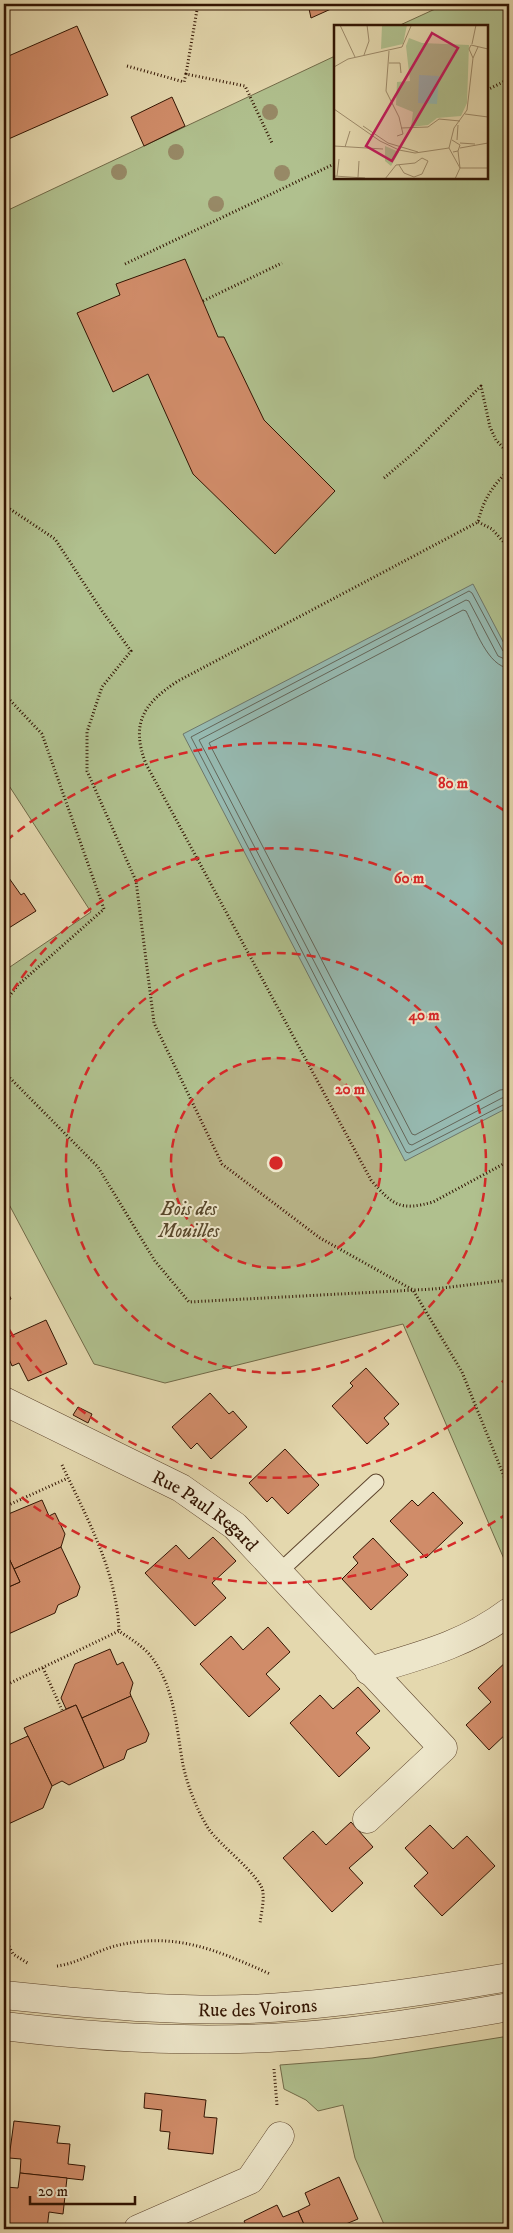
<svg xmlns="http://www.w3.org/2000/svg" width="513" height="2233" viewBox="0 0 513 2233" font-family="'IM FELL DW Pica',serif">
<style>
.green{fill:#b0c08e;stroke:#716a48}
.water{fill:#96b9b0;stroke:#6e776a}
.lines{fill:none;stroke-linecap:round;stroke-linejoin:round}
.shore{stroke:#646659;stroke-width:1}
.building{fill:#d08c69;stroke:#321402}
.service-casing{stroke:#5e452d;stroke-width:17}
.minor-casing{stroke:#5e452d;stroke-width:29}
.tertiary-casing{stroke:#5e452d;stroke-width:29}
.path{stroke:#321402;stroke-width:3;stroke-dasharray:1 2.5;stroke-linecap:butt}
.service{stroke:#ede6ca;stroke-width:15}
.minor{stroke:#ede6ca;stroke-width:28}
.tertiary{stroke:#ede6ca;stroke-width:28}
.tree{fill:#978966}
.ring{fill:none;stroke:#d62828;stroke-width:2.5;stroke-dasharray:9 6}
.labels{text-anchor:middle;stroke-width:4;stroke-linejoin:round;paint-order:stroke}
.park-label{font-size:19px;font-style:italic;fill:#58482c;stroke:#ede6ca}
.street-label{font-size:19px;fill:#321402;stroke:#ede6ca}
.inset-road{fill:none;stroke:#9d8a69;stroke-width:1}
.view{fill:#c2185b;fill-opacity:0.15;stroke:#c2185b;stroke-width:2.5}
.inset-edge{fill:none;stroke:#321402;stroke-width:2.5}
.centre{fill:#d62828;stroke:#ede6ca;stroke-width:2.5}
.ring-label{font-size:15px;text-anchor:middle;font-weight:bold;fill:#d62828;stroke:#ede6ca;stroke-width:4;stroke-linejoin:round;paint-order:stroke}
</style>
<rect width="100%" height="100%" fill="#e4d8ae"/>
<filter id="stains"><feTurbulence type="fractalNoise" baseFrequency=".004" numOctaves="4"/><feColorMatrix values="0 0 0 0 .2 0 0 0 0 .09 0 0 0 0 .02 0 0 0 .5 -.17"/></filter>
<radialGradient id="worn" r=".72"><stop offset=".6" stop-color="#630" stop-opacity="0"/><stop offset="1" stop-color="#630" stop-opacity=".3"/></radialGradient>
<g class="green">
<polygon points="446,4 509,4 509,1565 507,1566 403,1324 165,1383 94,1364 4,1195 4,971 91,912 4,778 4,212 335,56 336,178 487,178 487,26 398,26"/>
<polygon points="509,2036 509,2229 386,2229 355,2158 343,2105 318,2111 306,2100 284,2089 280,2065 372,2058"/>
</g>
<polygon class="water" points="473,584 509,653 509,1107 405,1161 183,734"/>
<g class="lines">
<g class="shore">
<polyline points="509,654 503,651 472,593 469,591 191,737 406,1152 409,1153 509,1102"/>
<polyline points="509,661 498,656 469,601 466,600 199,740 409,1144 412,1145 502,1098 509,1096"/>
<path d="M509 668C488 667 475 628 466 611L463 610 209 743 412 1134 415 1135 500 1090 509 1089"/>
</g>
</g>
<g class="building">
<polygon points="308,4 342,4 311,18"/>
<polygon points="77,26 108,95 4,141 4,58"/>
<polygon points="172,97 185,126 144,146 131,117"/>
<polygon points="185,259 218,337 224,337 264,420 335,491 275,554 193,474 148,374 113,392 77,313 120,295 116,284"/>
<polygon points="4,871 21,895 24,893 36,911 4,931"/>
<polygon points="4,1284 11,1299 4,1302"/>
<polygon points="46,1320 67,1364 28,1381 19,1363 12,1366 4,1347 4,1339"/>
<polygon points="366,1368 399,1404 384,1418 389,1424 367,1444 332,1406 353,1386 350,1383"/>
<polygon points="210,1393 229,1414 233,1411 247,1427 211,1459 197,1443 191,1449 172,1427"/>
<polygon points="78,1407 92,1414 88,1423 73,1415"/>
<polygon points="285,1449 319,1485 288,1514 272,1497 267,1502 249,1483"/>
<polygon points="433,1492 463,1523 426,1558 390,1521 412,1500 418,1506"/>
<polygon points="42,1500 49,1516 55,1513 65,1534 61,1547 14,1569 7,1554 4,1556 4,1522 6,1515"/>
<polygon points="213,1537 236,1561 212,1583 226,1598 195,1626 145,1573 176,1545 189,1559"/>
<polygon points="373,1538 408,1575 371,1610 342,1579 358,1563 353,1557"/>
<polygon points="61,1547 80,1587 77,1596 58,1605 55,1613 4,1636 4,1589 20,1582 14,1569"/>
<polygon points="7,1554 20,1582 4,1589 4,1556"/>
<polygon points="268,1627 290,1652 266,1674 280,1689 249,1717 200,1664 231,1636 243,1650"/>
<polygon points="110,1649 117,1665 123,1662 133,1683 130,1693 131,1696 82,1718 76,1705 66,1709 61,1698 75,1664"/>
<polygon points="508,1660 509,1731 489,1750 466,1725 491,1702 478,1688"/>
<polygon points="358,1687 380,1711 356,1733 370,1748 339,1777 290,1723 320,1695 333,1709"/>
<polygon points="131,1696 149,1734 146,1742 127,1750 124,1759 104,1768 82,1718"/>
<polygon points="76,1705 104,1768 69,1785 62,1781 52,1786 24,1728"/>
<polygon points="28,1736 52,1786 43,1808 4,1826 4,1747"/>
<polygon points="351,1822 373,1847 349,1868 363,1883 332,1912 283,1858 313,1831 326,1845"/>
<polygon points="430,1825 453,1849 467,1836 495,1866 442,1916 414,1886 428,1873 405,1848"/>
<polygon points="145,2093 206,2100 204,2117 217,2118 213,2154 168,2149 170,2132 160,2131 162,2110 144,2108"/>
<polygon points="14,2121 60,2126 57,2143 70,2144 68,2164 85,2166 83,2180 20,2173 21,2159 9,2158"/>
<polygon points="20,2173 67,2178 63,2214 49,2212 47,2229 4,2224 6,2187 18,2188"/>
<polygon points="339,2177 358,2219 341,2226 343,2229 306,2229 298,2211 310,2205 305,2193"/>
<polygon points="277,2205 283,2217 298,2211 306,2229 248,2229 244,2221"/>
</g>
<g class="lines">
<defs>
<polyline id="service" points="278,1573 376,1482"/>
<g id="minor">
<path id="s1" d="M4 1401 181 1488 235 1526 443 1748 367 1819"/>
<path d="M369 1671C419 1656 467 1644 509 1612"/>
<polyline points="138,2229 250,2180 280,2136"/>
</g>
<g id="tertiary">
<path id="s2" d="M4 1995C100 2005 199 2015 295 2006 367 2000 438 1989 509 1977"/>
<path d="M4 2026C91 2037 181 2042 269 2038 349 2034 430 2021 509 2007"/>
</g>
</defs>
<use href="#service" class="service-casing"/>
<use href="#minor" class="minor-casing"/>
<use href="#tertiary" class="tertiary-casing"/>
<g class="path">
<polyline points="84,8 84,4"/>
<polyline points="127,66 184,82 186,74 245,86 272,143"/>
<polyline points="186,74 198,4"/>
<polyline points="487,90 509,79"/>
<polyline points="125,264 336,163"/>
<polyline points="203,301 282,263"/>
<path d="M509 470C493 485 483 500 478 522L178 681C144 703 130 723 146 764L371 1180C393 1206 401 1211 433 1202L509 1161"/>
<polyline points="384,478 416,451 481,386 490,427 496,440 509,454"/>
<polyline points="4,505 55,539 102,611 131,651 102,687 87,732 87,771 136,881 154,1023 222,1164 320,1238 413,1290 462,1372 509,1489"/>
<polyline points="478,522 492,529 509,548"/>
<polyline points="4,688 7,697 42,734 104,909 18,985 4,1003"/>
<polyline points="4,1065 10,1078 98,1167 155,1261 189,1302 434,1289 509,1280"/>
<path d="M62 1465C87 1518 117 1572 119 1631"/>
<polyline points="4,1507 68,1478"/>
<polyline points="43,1668 62,1710"/>
<path d="M4 1686 119 1631C129 1638 140 1644 149 1654 175 1685 176 1727 183 1765 188 1787 196 1808 208 1828 219 1845 263 1877 263 1893 264 1903 261 1914 260 1923"/>
<polyline points="4,1937 13,1954 29,1964"/>
<path d="M57 1966C76 1964 96 1951 115 1946 174 1931 217 1950 270 1974"/>
<polyline points="274,2069 277,2105"/>
</g>
<use href="#service" class="service"/>
<use href="#minor" class="minor"/>
<use href="#tertiary" class="tertiary"/>
</g>
<g class="tree">
<circle cx="270" cy="112" r="8"/>
<circle cx="176" cy="152" r="8"/>
<circle cx="119" cy="172" r="8"/>
<circle cx="282" cy="173" r="8"/>
<circle cx="216" cy="204" r="8"/>
</g>
<circle cx="276" cy="1163" r="105" fill="#d62828" fill-opacity=".12"/>
<g class="ring">
<circle cx="276" cy="1163" r="105"/>
<circle cx="276" cy="1163" r="210"/>
<path d="M508 1376A315 315 0 0 1 5 1323M5 1003A315 315 0 0 1 508 950"/>
<path d="M508 1513A420 420 0 0 1 6 1485M6 841A420 420 0 0 1 508 813"/>
</g>
<g class="labels">
<g class="park-label">
<text x="189" y="1215">Bois des<tspan x="189" dy="22">Mouilles</tspan></text>
</g>
<g class="street-label">
<text dy="7" stroke="none"><textPath href="#s1" startOffset="230">Rue Paul Regard</textPath></text>
<text dy="7" stroke="none"><textPath href="#s2" startOffset="254">Rue des Voirons</textPath></text>
</g>
</g>
<g transform="translate(334 25)">
<rect width="154" height="154" fill="#e4d8ae"/>
<path d="M48 0H73L69 19 47 24ZM75 13 88 18 135 20 133 78 127 91 103 93 94 100 77 102 79 87 62 80 63 57 76 56 72 21ZM51 121 65 127 57 141 51 136Z" fill="#b0c08e"/>
<path d="M85 50 105 51 103 79 84 78Z" fill="#96b9b0"/>
<path class="inset-road" d="M6 0 21 32M138 19 142 0M55 26 52 66 65 92 69 109 63 111M30 30 35 16 33 0M139 33 135 24 137 20 154 24M55 38H66L67 48M0 42 14 34 68 22 77 1M0 84 46 116 65 125 81 128 115 123M131 89 154 92M29 101 54 118 84 127M67 103 94 102 105 94 126 96M118 115 126 120 124 126 119 127M123 115 124 100M126 118 141 119M0 121 49 124M11 122 16 106M115 123 120 103 133 85 139 33 144 22M115 123 126 143M126 123 154 118M126 143H154M0 151 31 153M3 151 5 134M24 152 25 136M51 154 62 140 81 138 88 133 94 136 88 149 80 152 70 148 65 140M121 154 126 143 124 126"/>
<path class="view" d="M98 8 124 23 58 136 32 121Z"/>
<rect width="154" height="154" class="inset-edge"/>
</g>
<circle cx="276" cy="1163" r="8" class="centre"/>
<g class="ring-label">
<text x="453" y="788">80 m</text>
<text x="409" y="883">60 m</text>
<text x="424" y="1020">40 m</text>
<text x="350" y="1094">20 m</text>
</g>
<rect width="513" height="2233" fill="none" stroke="#e4d8ae" stroke-width="20"/>
<rect x="5" y="5" width="503" height="2223" fill="none" stroke="#321402" stroke-width="2.5"/>
<rect x="10" y="10" width="493" height="2213" fill="none" stroke="#321402"/>
<path d="M30 2196v8h105v-8" fill="none" stroke="#321402" stroke-width="2.5"/>
<text x="38" y="2196" font-size="15" fill="#321402" stroke="#ede6ca" stroke-width="4" paint-order="stroke">20 m</text>
<rect width="100%" height="100%" filter="url(#stains)"/>
<rect width="100%" height="100%" fill="url(#worn)"/>
</svg>
